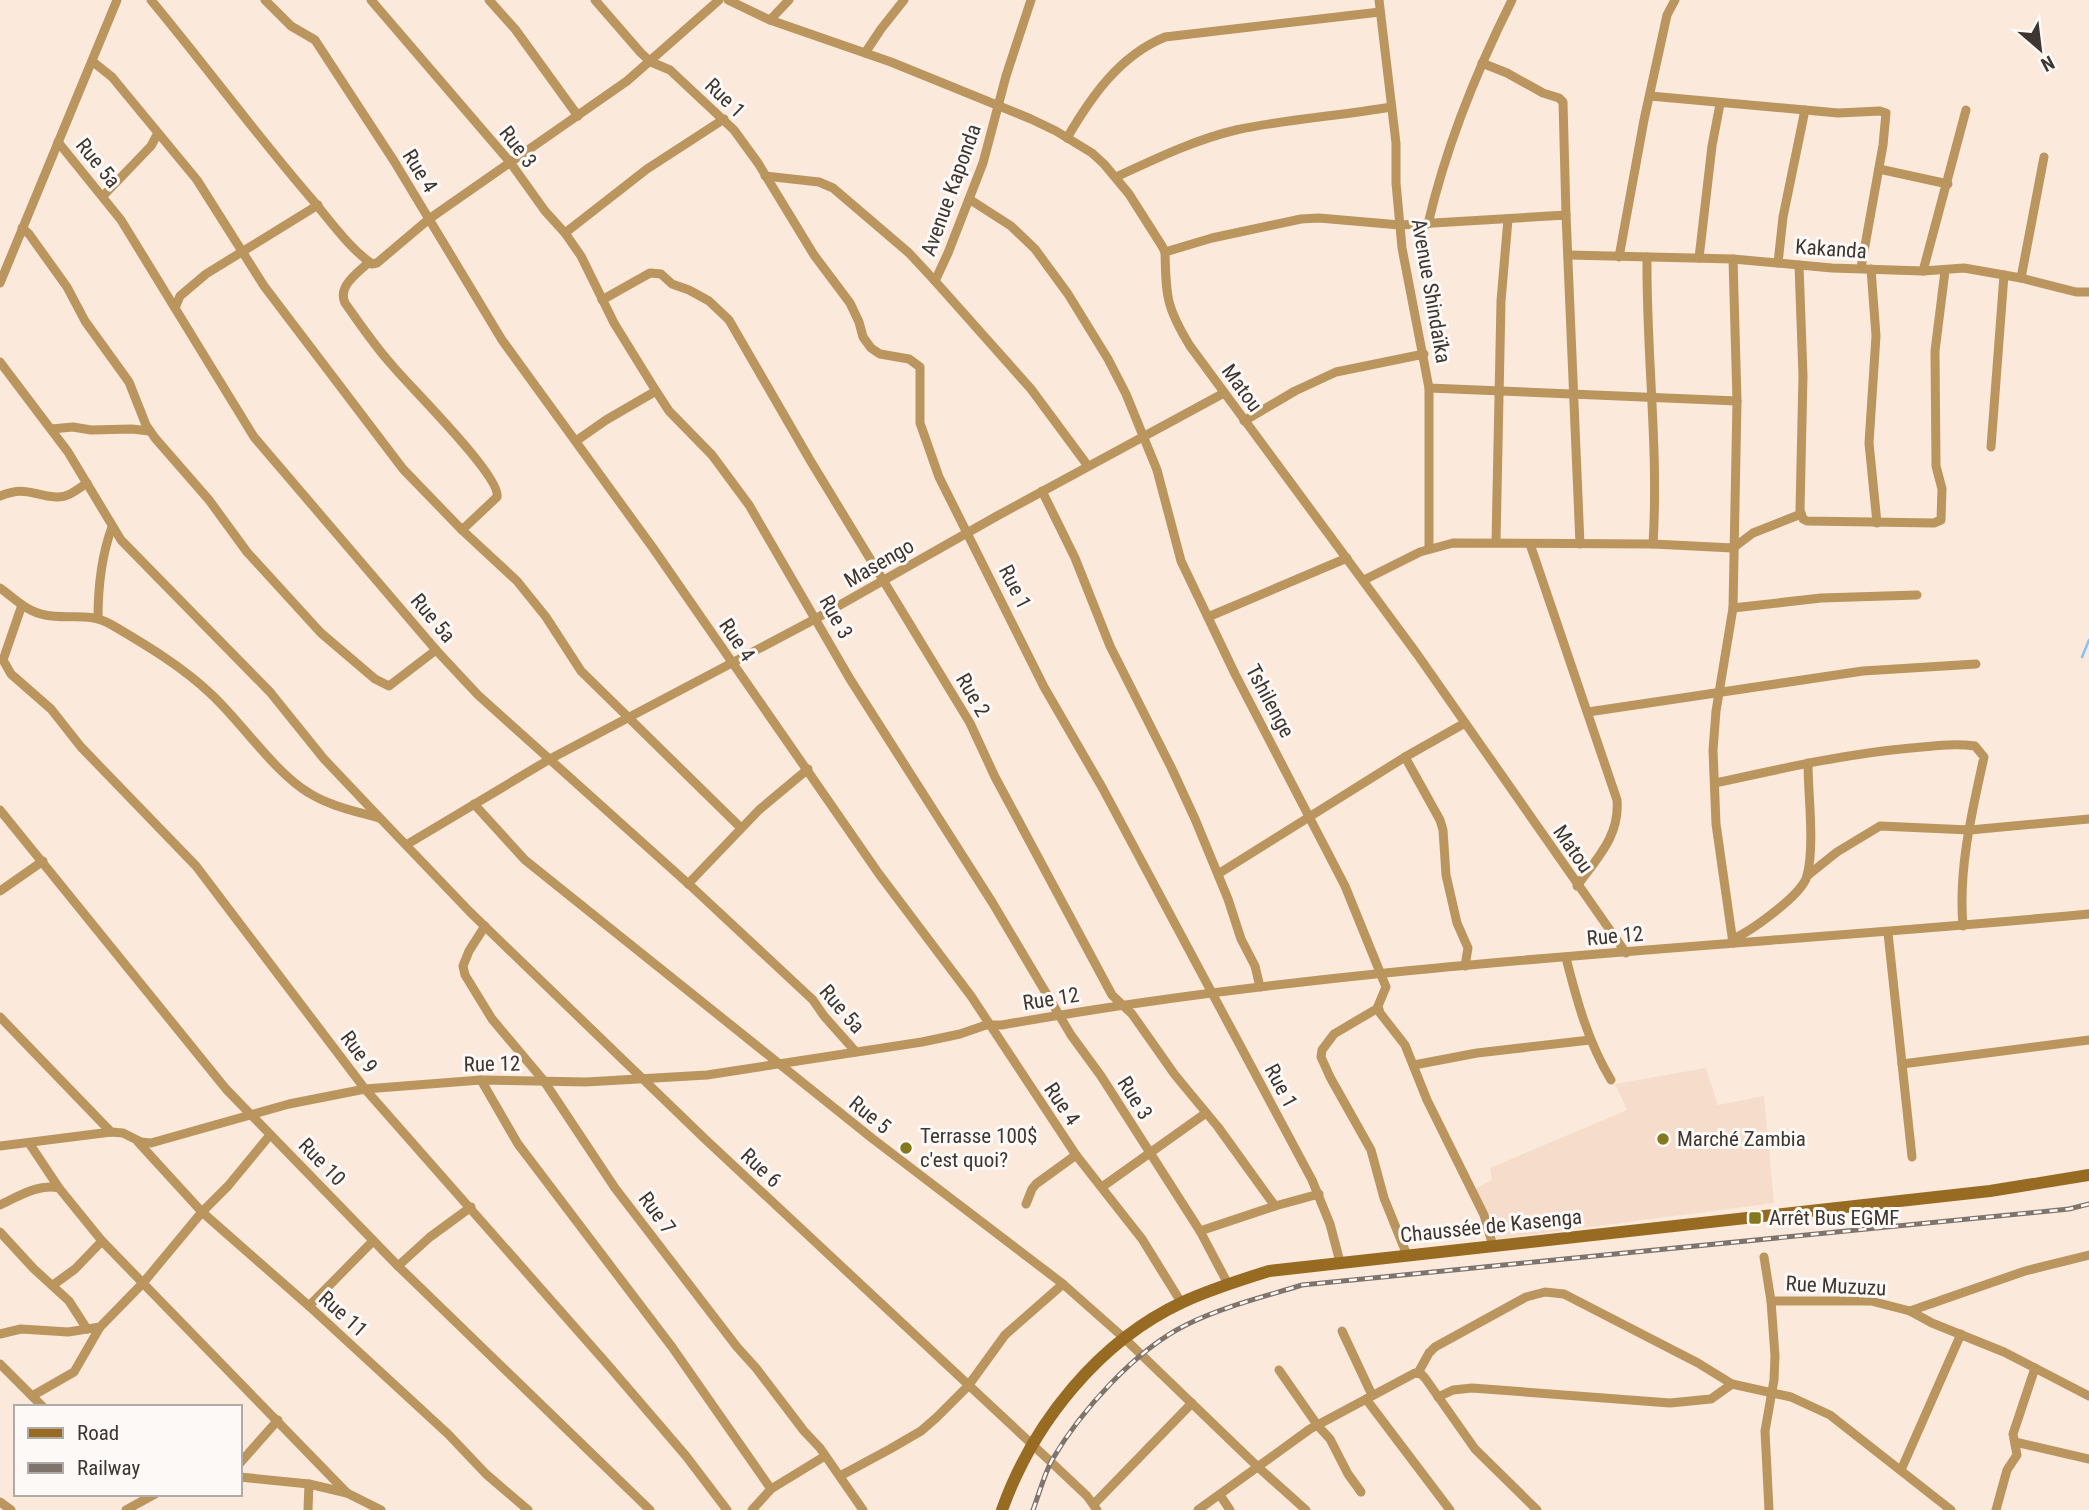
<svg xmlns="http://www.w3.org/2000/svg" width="2089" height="1510" viewBox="0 0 2089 1510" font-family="'Roboto Condensed',sans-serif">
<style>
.built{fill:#f6ddcb}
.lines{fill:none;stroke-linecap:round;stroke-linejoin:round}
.stream{stroke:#82c1fa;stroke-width:2.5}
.minor{stroke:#ba955e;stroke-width:9}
.secondary{stroke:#976c22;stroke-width:12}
.rail-casing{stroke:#7f746c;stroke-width:5}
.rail{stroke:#fdf9f7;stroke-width:2.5;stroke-dasharray:8;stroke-linecap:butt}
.poi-dot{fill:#85791e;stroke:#fdf9f7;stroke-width:2.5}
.labels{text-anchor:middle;stroke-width:6;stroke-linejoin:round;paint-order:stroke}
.street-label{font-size:21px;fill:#3d3631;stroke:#fdf9f7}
.poi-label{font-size:21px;fill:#3d3631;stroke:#fdf9f7;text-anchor:start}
</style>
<rect width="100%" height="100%" fill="#fbe9dc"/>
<polygon class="built" points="1706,1068 1718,1105 1764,1096 1774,1203 1497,1239 1475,1189 1492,1180 1490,1168 1627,1110 1615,1084"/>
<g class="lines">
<polyline class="stream" points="2082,657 2089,640"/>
<g class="minor">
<path d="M151 0C205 65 255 133 310 197 329 219 348 247 372 264L377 263 429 219 627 81 719 0"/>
<polyline points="265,0 291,26 315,40 394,161 502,340 653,548 879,874 971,996 1076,1155 1142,1239 1181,1302"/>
<polyline points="371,0 510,162 545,211 565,233 581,256 614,323 656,391 669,411 712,455 749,505 850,679 992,902 1071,1035 1101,1076 1200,1231 1228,1284"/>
<polyline points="489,0 515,29 578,116"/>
<polyline points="595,0 641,53 651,62 670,70 734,130 758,163 814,255 850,303 859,322 863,337 871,348 880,354 909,359 920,367 920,423 939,477 1044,687 1103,789 1312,1180 1330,1224 1340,1262"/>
<path d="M728 0 770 20 891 62 1031 119 1056 131 1092 153 1104 164 1129 194 1162 246 1165 252C1166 296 1166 307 1190 346L1417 654 1626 953"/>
<polyline points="1379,0 1396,143 1396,183 1402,248 1429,388 1429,548"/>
<polyline points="770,20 789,0"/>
<polyline points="865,53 881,29 904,0"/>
<polyline points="92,61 112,77 197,180 264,286 403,469 462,530 517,581 546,617 581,671 741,828"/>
<polyline points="1482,63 1507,73 1543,93 1559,98 1563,102 1566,215"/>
<polyline points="1650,96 1838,113 1880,111 1886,113 1883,145 1861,268"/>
<path d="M1067 138C1091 97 1119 56 1165 37L1380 12"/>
<polyline points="58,142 121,220 254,437 436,650 478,695 693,888 813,1000 824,1016 856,1052"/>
<polyline points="1879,169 1948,184"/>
<polyline points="765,176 819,182 833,188 909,253 935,281 1031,389 1088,466"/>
<path d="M1116 177C1155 159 1194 140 1236 130 1287 119 1339 116 1391 107"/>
<polyline points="103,196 151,146 158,133"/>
<polyline points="969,199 1011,226 1035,249 1068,294 1108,359 1126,394 1157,470 1181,561 1235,674 1345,886 1386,987 1378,1006 1380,1013 1405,1045 1427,1100 1484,1215 1493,1246"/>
<path d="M1428 224C1446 146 1476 72 1512 0"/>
<polyline points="22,228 29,234 67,287 85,321 129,382 146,425 155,438 209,500 247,552 321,633 375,679 389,686 436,650"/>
<polyline points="565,233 647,169 724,119"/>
<polyline points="1165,252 1212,238 1301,219 1319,218 1400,225 1566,215 1580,544"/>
<polyline points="1568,255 1733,259 1832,268 1923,271 1964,268 2021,278 2076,292 2089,292"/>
<polyline points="1619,257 1644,120 1667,15 1675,0"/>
<path d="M1647 257C1646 353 1659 448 1653 544"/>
<polyline points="1699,258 1712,146 1720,104"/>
<path d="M369 262C358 273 337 286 345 303 360 324 374 345 391 364 408 385 502 477 497 497L462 530"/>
<polyline points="1778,263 1783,217 1805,110"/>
<polyline points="1799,265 1803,376 1800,510 1803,519 1807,521 1934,523 1941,520 1942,489 1936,466 1935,351 1945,271"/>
<polyline points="1871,269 1876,336 1869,443 1877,523"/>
<polyline points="1923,271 1966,110"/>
<polyline points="2021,278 2044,157"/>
<polyline points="935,281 948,253 983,163 1006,76 1031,0"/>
<polyline points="0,283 117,0"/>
<polyline points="602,300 650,273 661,274 672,284 689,290 709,301 729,320 810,460 970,723 995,777 1112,995 1132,1014 1175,1075 1218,1127 1275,1206"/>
<polyline points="175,308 180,296 206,274 318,205"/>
<polyline points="0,362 68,452 121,540 270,692 324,759 380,818 470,912 705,1139 1051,1462 1087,1496 1097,1510"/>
<polyline points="1429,388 1737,401"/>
<polyline points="1244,421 1295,391 1336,372 1424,354"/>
<polyline points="51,429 73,427 91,430 132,429 149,431"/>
<polyline points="576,441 606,420 656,391"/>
<polyline points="1991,447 2004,275"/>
<polyline points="1042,491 1075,558 1110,646 1171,767 1195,819 1228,899 1241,939 1255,966 1260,987"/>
<path d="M0 496C26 485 33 496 56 497 68 498 78 489 87 483"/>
<polyline points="1496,542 1501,301 1508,219"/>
<path d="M1530 544 1617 800C1620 836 1597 858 1577 886"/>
<polyline points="1364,580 1420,552 1453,543 1653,544 1733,548 1753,533 1801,514"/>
<path d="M0 588C14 598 27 612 45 615 70 620 88 611 112 625 146 645 183 667 212 695 242 723 275 773 309 793 330 806 355 811 379 818"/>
<polyline points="22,605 3,660 11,674 51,709 81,747 196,866 365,1089 608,1365 686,1456 727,1510"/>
<polyline points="1733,608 1821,598 1917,595"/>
<polyline points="1208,617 1347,558"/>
<path d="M98 618C98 587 101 557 112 527"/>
<polyline points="1588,712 1863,671 1976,664"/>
<polyline points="1405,757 1440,820 1443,830 1446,875 1457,923 1468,948 1465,966"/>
<path d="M1715 783C1780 769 1844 754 1911 748 1932 746 1954 743 1975 746L1984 757C1972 812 1958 869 1963 926"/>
<polyline points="474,804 525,860 873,1139 1063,1284 1124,1338 1259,1468 1306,1510"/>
<polyline points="0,810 226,1089 398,1266 650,1510"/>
<polyline points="406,845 550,759 817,618 997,516 1224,393"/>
<polyline points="1218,874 1405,757 1465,723"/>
<polyline points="1807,876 1837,852 1880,826 1970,830 2089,819"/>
<polyline points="688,884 759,810 808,769"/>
<polyline points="0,891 43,861"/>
<polyline points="485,926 469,951 463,966 465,975 492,1019 544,1081 615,1188 737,1347 756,1368 804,1431 820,1448 863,1510"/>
<polyline points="1888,933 1912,1157"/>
<path d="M1733 939C1751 931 1802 895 1807 876 1815 845 1808 796 1808 763"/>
<polyline points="1733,943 1716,824 1713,750 1716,711 1733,608 1737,401 1733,259"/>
<path d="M1566 958C1577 1001 1588 1042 1611 1080"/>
<polyline points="1378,1008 1334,1034 1322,1050 1321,1057 1330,1077 1371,1150 1384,1198 1407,1255"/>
<polyline points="0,1017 111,1132"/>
<polyline points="1902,1064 2089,1040"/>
<polyline points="1414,1065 1477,1053 1590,1040"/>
<polyline points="481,1080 518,1144 672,1347 771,1489"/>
<polyline points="138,1142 202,1212 309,1306 448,1434 486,1474 528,1510"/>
<polyline points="29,1143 59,1188 102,1241 347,1493"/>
<path d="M0 1146 111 1132 123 1133 141 1142 151 1143 289 1104 365 1089 481 1080 586 1082 707 1075 922 1042 960 1034 986 1025H1002C1361 961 1726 948 2089 914"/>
<polyline points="1102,1187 1206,1113"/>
<polyline points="1026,1204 1032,1189 1036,1184 1076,1155"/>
<path d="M0 1205C17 1197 39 1183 59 1188"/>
<polyline points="1200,1231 1275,1206 1319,1194"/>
<polyline points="0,1232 34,1269 69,1301 87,1329"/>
<polyline points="1764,1257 1771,1301 1775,1356 1774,1380 1765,1431 1769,1510"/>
<polyline points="398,1266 430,1237 471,1207"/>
<polyline points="53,1285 75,1269 102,1241"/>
<polyline points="1771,1301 1871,1301 1910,1311 1932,1323 2004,1352 2089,1396"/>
<polyline points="309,1306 373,1241"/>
<polyline points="1910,1311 2025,1271 2089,1255"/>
<polyline points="1342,1331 1372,1395"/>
<polyline points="0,1334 21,1329 68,1332 100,1327 143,1283 202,1212 228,1186 270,1135"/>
<polyline points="0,1364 43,1407"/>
<polyline points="1279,1370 1318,1426 1330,1439 1348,1474 1361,1492"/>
<polyline points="1418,1373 1429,1353 1435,1347 1526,1297 1545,1292 1564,1294 1698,1363 1732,1384 1791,1397 1830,1415 1951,1510"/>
<polyline points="32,1396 74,1372 100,1327"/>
<polyline points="1438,1397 1453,1390 1472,1388 1670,1403 1711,1399 1732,1384"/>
<polyline points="1366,1399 1450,1510"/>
<polyline points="2015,1442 2089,1459"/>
<polyline points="240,1463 278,1420"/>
<polyline points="1901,1470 1961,1334"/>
<polyline points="840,1476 890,1449 921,1431 936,1418 968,1386 1005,1335 1063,1284"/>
<polyline points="240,1477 309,1484 347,1493 381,1510"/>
<polyline points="1220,1495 1230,1510"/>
<polyline points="0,1502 11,1510"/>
<polyline points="1094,1504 1192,1403"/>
<polyline points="126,1510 155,1494"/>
<polyline points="308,1510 309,1484"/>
<polyline points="752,1510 771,1489 825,1456"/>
<polyline points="1198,1510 1310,1429 1415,1373 1421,1374 1425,1378 1475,1449 1537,1510"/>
<polyline points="1996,1510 2007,1470 2017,1455 2013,1434 2035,1368"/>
</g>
<path class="secondary" d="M1002 1510C1033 1423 1099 1341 1183 1302 1211 1289 1240 1280 1269 1271L1990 1191 2089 1175"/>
<defs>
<path id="rail" d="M1033 1510C1039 1494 1044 1475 1052 1460 1080 1412 1135 1350 1186 1325 1222 1307 1263 1297 1302 1285L2069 1209 2089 1204"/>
</defs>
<use href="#rail" class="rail-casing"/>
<use href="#rail" class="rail"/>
</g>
<g class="poi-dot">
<circle cx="1663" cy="1139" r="7"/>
<circle cx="906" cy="1148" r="7"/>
<rect x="1748" y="1211" width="14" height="14" rx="3.5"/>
</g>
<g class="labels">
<g class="street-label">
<text transform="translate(725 98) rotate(44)" y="7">Rue 1</text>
<text transform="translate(518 147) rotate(52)" y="7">Rue 3</text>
<text transform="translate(98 163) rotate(51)" y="7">Rue 5a</text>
<text transform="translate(420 171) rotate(58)" y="7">Rue 4</text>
<text transform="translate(951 190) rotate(-70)" y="7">Avenue Kaponda</text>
<text transform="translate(1831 249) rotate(4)" y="7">Kakanda</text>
<text transform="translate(1431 291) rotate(80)" y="7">Avenue Shindaïka</text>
<text transform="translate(1242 388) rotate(54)" y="7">Matou</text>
<text transform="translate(879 563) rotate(-30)" y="7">Masengo</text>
<text transform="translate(1015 587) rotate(63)" y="7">Rue 1</text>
<text transform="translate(836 617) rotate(61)" y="7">Rue 3</text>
<text transform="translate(433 618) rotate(50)" y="7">Rue 5a</text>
<text transform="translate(737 640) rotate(56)" y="7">Rue 4</text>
<text transform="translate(973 695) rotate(60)" y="7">Rue 2</text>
<text transform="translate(1270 701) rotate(62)" y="7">Tshilenge</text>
<text transform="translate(1573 849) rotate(55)" y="7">Matou</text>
<text transform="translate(1615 936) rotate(-5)" y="7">Rue 12</text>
<text transform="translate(1051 999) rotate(-9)" y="7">Rue 12</text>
<text transform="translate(842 1009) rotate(49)" y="7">Rue 5a</text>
<text transform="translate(359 1052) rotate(53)" y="7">Rue 9</text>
<text transform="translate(492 1064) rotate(-1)" y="7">Rue 12</text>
<text transform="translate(1281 1086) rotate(62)" y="7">Rue 1</text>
<text transform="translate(1135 1098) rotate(58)" y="7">Rue 3</text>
<text transform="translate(1062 1104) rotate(56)" y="7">Rue 4</text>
<text transform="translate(870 1115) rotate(39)" y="7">Rue 5</text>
<text transform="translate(322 1162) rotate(46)" y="7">Rue 10</text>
<text transform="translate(761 1168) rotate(43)" y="7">Rue 6</text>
<text transform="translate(657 1213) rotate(53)" y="7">Rue 7</text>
<text transform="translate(1491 1226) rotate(-6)" y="7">Chaussée de Kasenga</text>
<text transform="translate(1836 1286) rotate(3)" y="7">Rue Muzuzu</text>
<text transform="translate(343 1314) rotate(42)" y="7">Rue 11</text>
</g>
<g class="poi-label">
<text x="920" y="1143">Terrasse 100$<tspan x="920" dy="24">c'est quoi?</tspan></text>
<text x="1677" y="1146">Marché Zambia</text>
<text x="1769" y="1225">Arrêt Bus EGMF</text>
</g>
</g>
<rect x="14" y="1405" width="228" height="91" fill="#fdf9f7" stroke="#b0aba8" stroke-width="2"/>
<rect x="28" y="1428" width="35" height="10" fill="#976c22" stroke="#b0aba8" stroke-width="2"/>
<text x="77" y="1440" font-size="21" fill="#3d3631">Road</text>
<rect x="28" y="1463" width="35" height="10" fill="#7f746c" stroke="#b0aba8" stroke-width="2"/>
<text x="77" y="1475" font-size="21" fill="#3d3631">Railway</text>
<g transform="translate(2040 49) rotate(152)" stroke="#fdf9f7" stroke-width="5" paint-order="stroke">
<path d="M0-5L12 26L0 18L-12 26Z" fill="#3d3631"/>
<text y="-10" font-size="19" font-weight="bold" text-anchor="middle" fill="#3d3631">N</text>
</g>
</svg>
